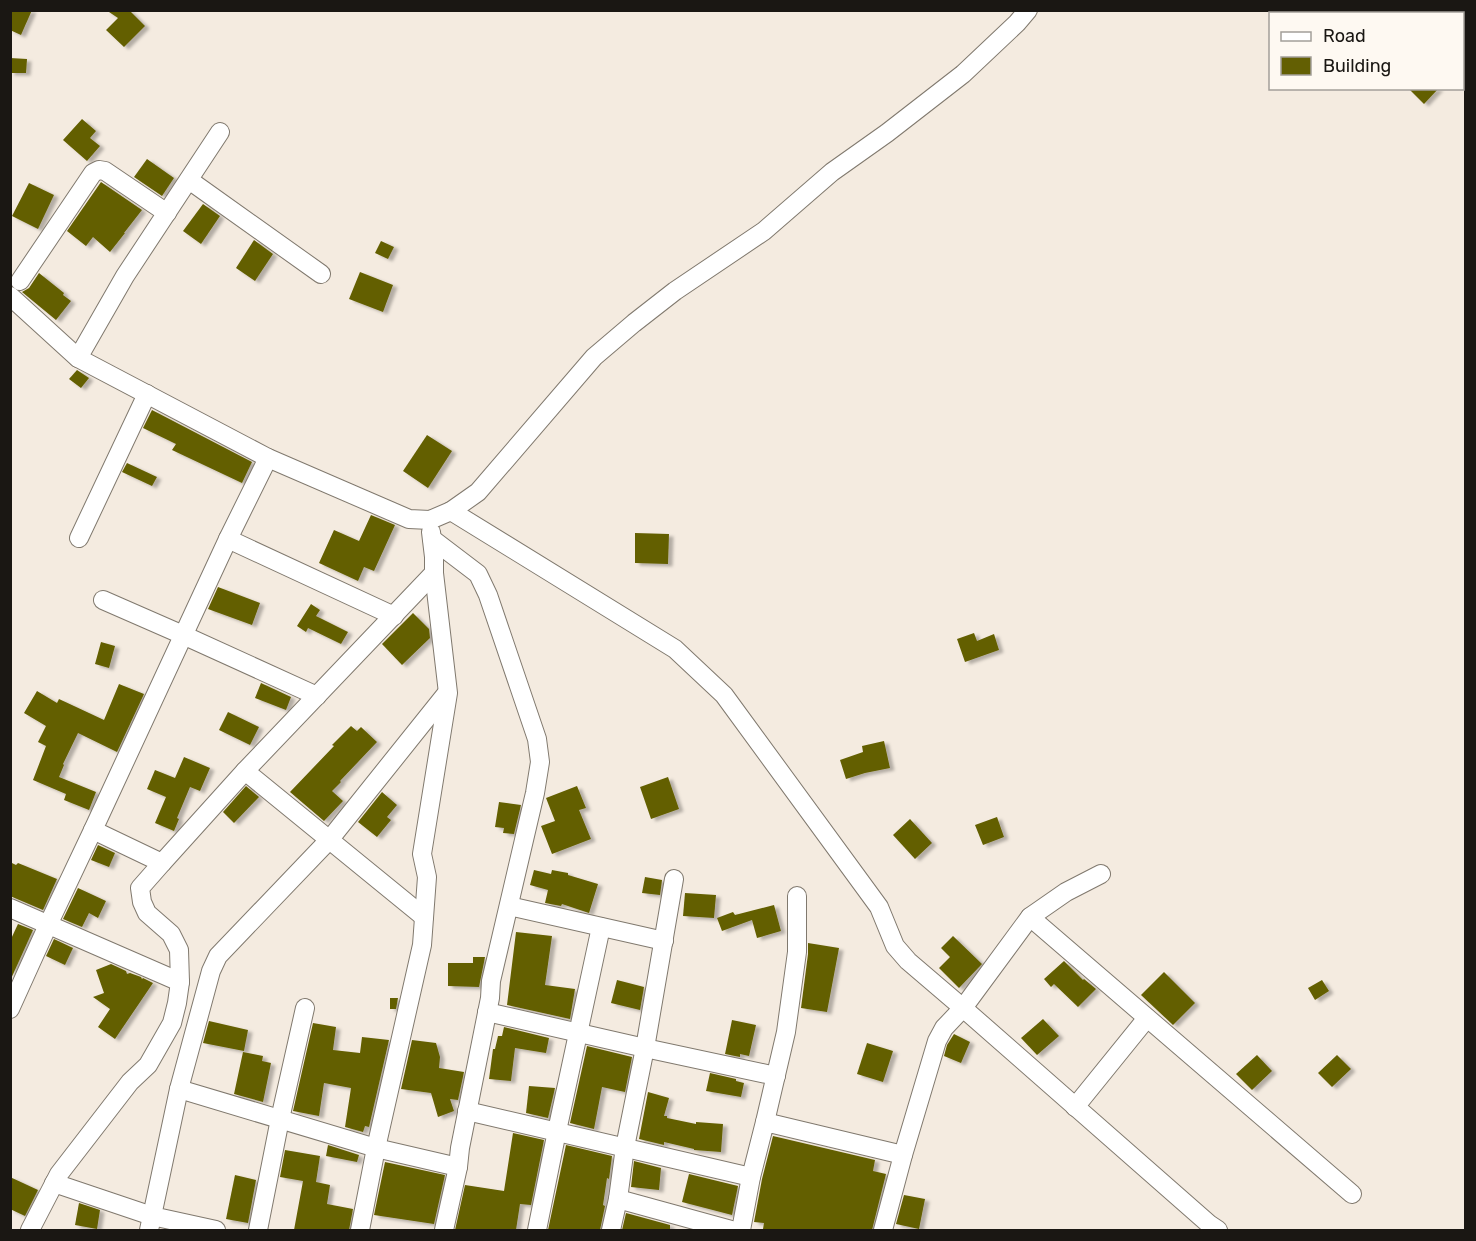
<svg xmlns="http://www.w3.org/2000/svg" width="1476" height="1241" viewBox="0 0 1476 1241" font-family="Rubik,sans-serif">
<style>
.building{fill:#635f03;filter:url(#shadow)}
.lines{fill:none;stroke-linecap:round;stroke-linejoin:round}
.minor-casing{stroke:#80796e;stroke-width:20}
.minor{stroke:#fff;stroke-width:18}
</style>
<defs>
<filter id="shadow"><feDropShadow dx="4.5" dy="2.5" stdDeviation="1.5" flood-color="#0004"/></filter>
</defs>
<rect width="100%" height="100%" fill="#f4ebe0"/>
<g class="building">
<polygon points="10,10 32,10 21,35 10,30"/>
<polygon points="106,10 129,10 145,26 124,47 106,30 118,18"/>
<polygon points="10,58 27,59 26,73 10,73"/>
<polygon points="1408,88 1439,88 1424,104"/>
<polygon points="82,119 96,131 90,138 100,146 87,161 63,140"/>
<polygon points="147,159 174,178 162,196 134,177"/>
<polygon points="101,182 142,210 124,233 125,233 110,252 93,237 86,246 67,231"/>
<polygon points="29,183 54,195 38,229 12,216"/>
<polygon points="203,204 220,216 201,244 183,231"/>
<polygon points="254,240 273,254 255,281 236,268"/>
<polygon points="381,241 394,247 388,259 375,253"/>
<polygon points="360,272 393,285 383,312 349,299"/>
<polygon points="39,273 64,293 63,295 71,301 56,320 22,292 29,288"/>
<polygon points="77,370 89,378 81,388 69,379"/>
<polygon points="152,410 252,462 242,483 172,450 176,444 143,428"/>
<polygon points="427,435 452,451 428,488 403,471"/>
<polygon points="127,463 157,477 152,486 122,472"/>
<polygon points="371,515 395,525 374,571 364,567 358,581 319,563 334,530 359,541"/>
<polygon points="635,533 669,534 668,564 635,563"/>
<polygon points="218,587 260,603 252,625 208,609"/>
<polygon points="311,604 320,610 316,616 348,632 341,644 308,628 306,632 297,626"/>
<polygon points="413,613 429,629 430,638 402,665 382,644"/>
<polygon points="974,633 977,641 994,634 999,650 965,662 957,639"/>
<polygon points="101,642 115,646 109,668 95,664"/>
<polygon points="261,683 291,697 286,710 255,698"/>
<polygon points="119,684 144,694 117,752 78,733 63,764 64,765 59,777 96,792 89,810 64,800 66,794 33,780 46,746 38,742 46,726 24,713 37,691 57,703 59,699 104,720"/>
<polygon points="228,712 259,727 250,745 219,730"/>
<polygon points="351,726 357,731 361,727 377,742 340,781 341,782 332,791 343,801 324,821 290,792 334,746 332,745"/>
<polygon points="884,741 890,768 865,773 846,779 840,760 863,752 862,746"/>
<polygon points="184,757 210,768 200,791 190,787 177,818 179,819 174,831 155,823 166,797 147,789 155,770 175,778"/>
<polygon points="668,777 679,809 651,819 640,787"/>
<polygon points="246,786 259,797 234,823 223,812"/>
<polygon points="577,786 586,808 579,810 591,839 552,854 541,826 555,821 546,798"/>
<polygon points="382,792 397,805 387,817 391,820 377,837 358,822"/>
<polygon points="499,802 521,805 514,834 503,833 504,828 495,827"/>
<polygon points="997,817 1004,837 983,845 975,825"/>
<polygon points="910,819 932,843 915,859 893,835"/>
<polygon points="98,845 115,853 109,867 91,860"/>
<polygon points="10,862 16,865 18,863 57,879 43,910 10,896"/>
<polygon points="534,870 551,874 552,870 568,873 568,875 598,884 589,913 562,904 561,906 545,903 548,890 530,885"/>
<polygon points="645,877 662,880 660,895 642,893"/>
<polygon points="78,888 106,901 98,918 89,913 82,927 63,919"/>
<polygon points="685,893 716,895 714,918 683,916"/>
<polygon points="774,905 781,931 757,938 752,920 722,931 717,918 733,912 735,915"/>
<polygon points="18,924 33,930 10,981 10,941"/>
<polygon points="516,932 552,936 545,985 575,989 570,1019 507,1005"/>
<polygon points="953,936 982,964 959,988 939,968 950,957 941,948"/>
<polygon points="54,939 73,948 65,965 46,956"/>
<polygon points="808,943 839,948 827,1012 801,1008 808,954"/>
<polygon points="473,957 485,957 479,987 448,986 448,963 473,963"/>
<polygon points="1064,961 1083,980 1084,979 1096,989 1078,1007 1054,984 1051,987 1044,979"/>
<polygon points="111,964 126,971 127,974 130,973 141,977 142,979 143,978 153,983 115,1039 98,1027 110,1009 93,997 104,993 96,970"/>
<polygon points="1164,972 1195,1003 1173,1025 1141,995"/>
<polygon points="617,980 644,987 640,1010 611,1003"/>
<polygon points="1322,980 1329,991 1315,1000 1308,988"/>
<polygon points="390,998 398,998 396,1009 390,1009"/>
<polygon points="1043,1019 1059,1036 1037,1055 1021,1038"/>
<polygon points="732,1020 756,1025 749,1056 740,1054 740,1057 725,1054"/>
<polygon points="209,1021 248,1030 244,1051 203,1043"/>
<polygon points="313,1023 336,1027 333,1050 360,1053 362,1037 389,1040 369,1127 365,1126 363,1132 345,1127 351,1088 324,1083 319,1116 293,1111"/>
<polygon points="504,1027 549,1038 546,1053 515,1048 511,1081 489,1079 493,1049 495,1049 498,1036 502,1036"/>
<polygon points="954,1034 970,1042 961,1063 944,1056 947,1045"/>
<polygon points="412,1040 436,1043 440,1057 439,1068 464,1072 458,1100 450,1099 454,1111 438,1117 431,1093 401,1089"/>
<polygon points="867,1043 893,1051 883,1082 857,1074"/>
<polygon points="587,1046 632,1057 625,1092 602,1087 594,1129 570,1123"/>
<polygon points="243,1052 263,1056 262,1061 271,1063 263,1102 234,1094"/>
<polygon points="1257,1055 1272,1071 1252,1090 1236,1074"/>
<polygon points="1337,1055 1351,1069 1332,1087 1318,1073"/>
<polygon points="710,1073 736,1079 736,1081 744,1083 741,1097 706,1091"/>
<polygon points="529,1086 555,1088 548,1118 526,1113"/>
<polygon points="648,1092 669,1098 664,1116 667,1116 667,1118 696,1124 696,1122 723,1124 721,1152 694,1150 694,1149 664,1142 664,1145 639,1139"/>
<polygon points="513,1133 544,1140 531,1205 520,1204 516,1230 455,1230 465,1185 504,1191"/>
<polygon points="773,1136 875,1160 873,1171 886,1174 872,1230 771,1230 763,1229 764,1223 754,1222 762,1179"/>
<polygon points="328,1145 359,1155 357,1162 326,1156"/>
<polygon points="566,1145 612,1156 609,1179 607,1178 603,1205 605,1206 600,1230 548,1230"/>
<polygon points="285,1150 320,1156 316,1182 330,1185 327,1204 353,1209 349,1230 294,1230 303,1181 280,1177"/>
<polygon points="634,1161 661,1168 659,1190 631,1187"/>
<polygon points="385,1162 445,1175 434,1224 374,1215"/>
<polygon points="689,1174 738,1186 732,1215 682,1202"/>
<polygon points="235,1175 256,1180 248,1223 226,1219"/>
<polygon points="10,1177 38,1190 25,1216 10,1209"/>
<polygon points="904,1195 925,1199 919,1229 896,1224"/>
<polygon points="79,1203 100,1210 97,1229 75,1225"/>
<polygon points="626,1213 670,1225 670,1230 622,1230"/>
</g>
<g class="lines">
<defs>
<g id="minor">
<polyline points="189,180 321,274"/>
<polyline points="20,281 93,173 99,170 105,171 167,213"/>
<polyline points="10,296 78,358 268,458 409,519 430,520 451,511 478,492 594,357 634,323 675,291 764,231 832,172 887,133 963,74 1017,23 1028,10"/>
<polyline points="78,358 125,276 220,132"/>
<polyline points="451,511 675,649 724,695 879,907 895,946 908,961 963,1008 1209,1224 1218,1230"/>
<polyline points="79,538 147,394"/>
<polyline points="228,539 394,616"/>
<polyline points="432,539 478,574 488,595 537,739 540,762 535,793 491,981 490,998 460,1148 458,1167 444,1230"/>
<polyline points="103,600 183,635 317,696"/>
<polyline points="245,771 424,917"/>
<polyline points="162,863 245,771 434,573"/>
<polyline points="509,906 664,941"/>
<polyline points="10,908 180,982"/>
<polyline points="1030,917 1352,1194"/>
<polyline points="10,1009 48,925 93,830"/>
<polyline points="487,1012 645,1048 776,1076"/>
<polyline points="179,1089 376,1148 458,1167"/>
<polyline points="1075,1107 1147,1018"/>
<polyline points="467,1111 751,1177"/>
<polyline points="765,1122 786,1032 797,952 797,896"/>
<polyline points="54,1183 152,1216 149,1230"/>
<polyline points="618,1199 731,1230"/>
<polyline points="30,1230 59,1174 130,1082 148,1065 172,1023 177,1003 180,982 179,950 171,934 147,913 142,902 140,888 162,863 93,830 228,539 268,458"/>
<polyline points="216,1230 152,1216 179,1089 211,971 218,956 330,839 446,694"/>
<polyline points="258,1230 280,1119 305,1008"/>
<polyline points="360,1230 376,1148 422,945 427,877 422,854 448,693 434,573 434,557 431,532"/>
<polyline points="537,1230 557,1131 601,927"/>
<polyline points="611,1230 618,1199 625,1147 645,1048 674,879"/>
<polyline points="741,1230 751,1177 765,1122 903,1155"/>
<polyline points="883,1230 903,1155 937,1041 944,1028 963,1008 1030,917 1066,892 1101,874"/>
</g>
</defs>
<use href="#minor" class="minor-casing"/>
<use href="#minor" class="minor"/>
</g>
<rect width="1476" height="1241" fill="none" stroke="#1a1713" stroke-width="24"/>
<rect x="1269" y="12" width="195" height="78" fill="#fef9f2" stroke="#a39f99" stroke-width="1.5"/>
<rect x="1281" y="32" width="30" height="9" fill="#ffffff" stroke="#a39f99" stroke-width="1.5"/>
<text x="1323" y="42" font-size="18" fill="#1a1713">Road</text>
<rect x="1281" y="57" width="30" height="18" fill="#635f03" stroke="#a39f99" stroke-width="1.5"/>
<text x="1323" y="72" font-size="18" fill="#1a1713">Building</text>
</svg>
